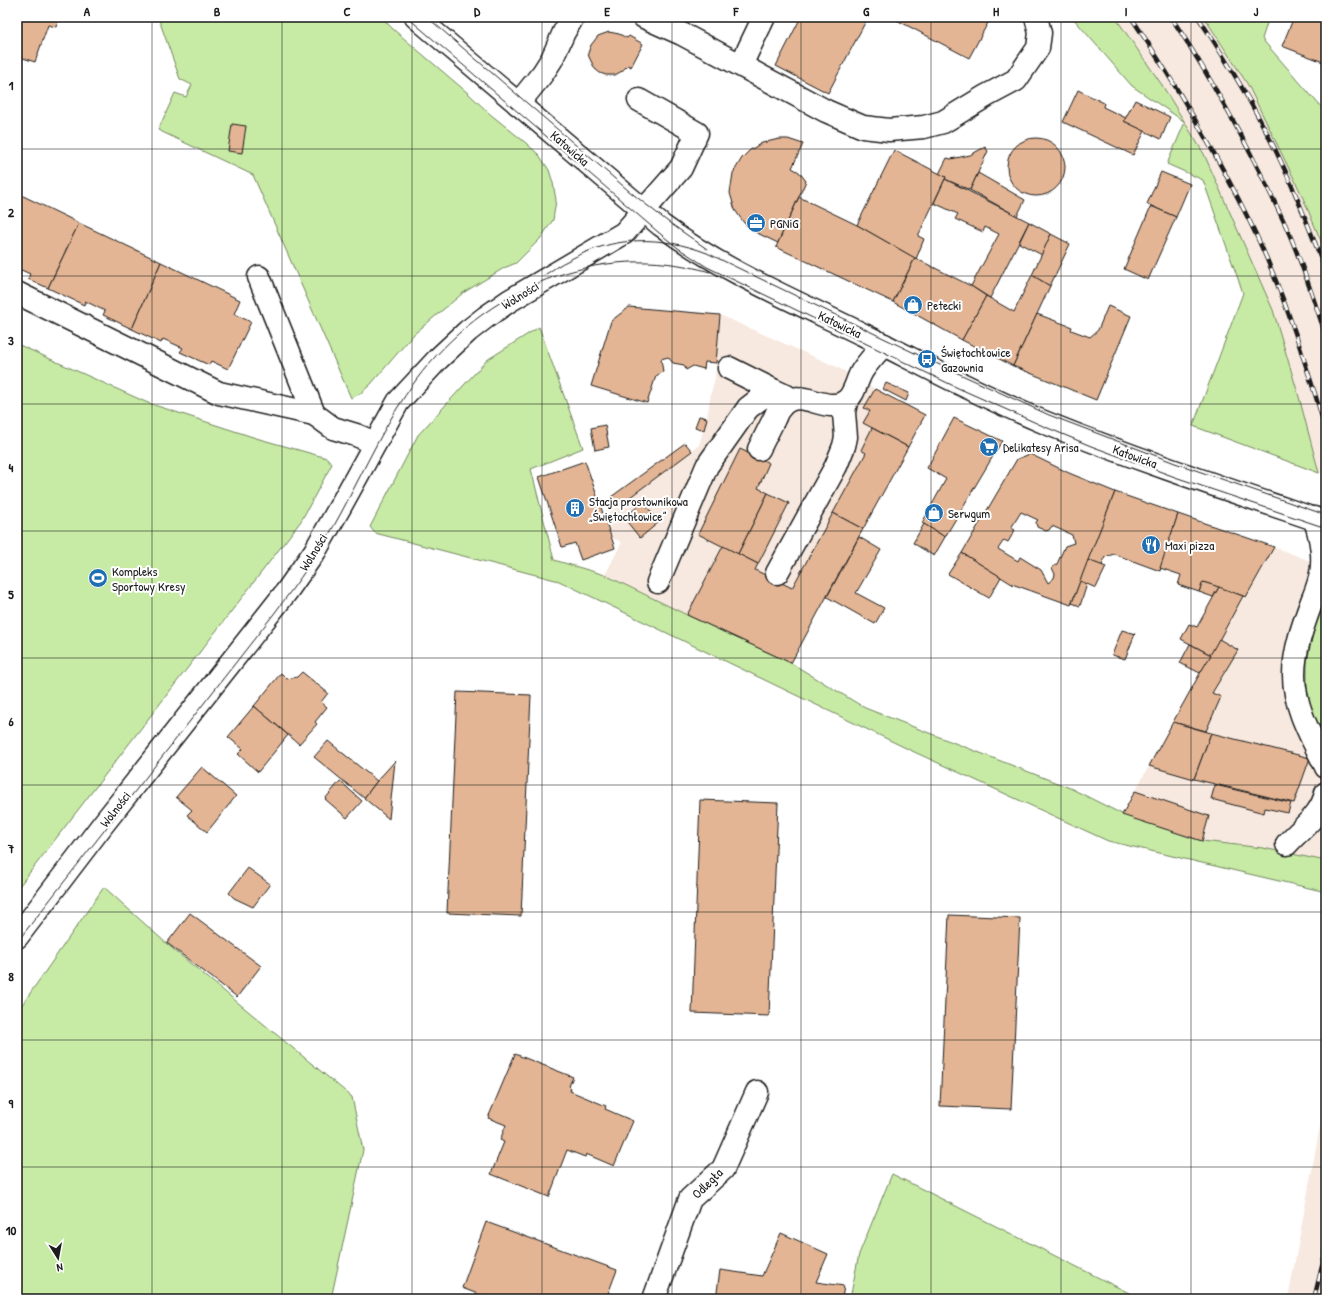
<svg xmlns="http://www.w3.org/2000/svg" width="1343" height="1316" viewBox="0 0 1343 1316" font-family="'Patrick Hand',sans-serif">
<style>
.built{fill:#f7e9df}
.green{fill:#c7eba4;stroke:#728460}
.building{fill:#e3b594;stroke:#1c1c1c;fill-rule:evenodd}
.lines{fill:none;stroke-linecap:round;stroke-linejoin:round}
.minor-casing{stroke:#1c1c1c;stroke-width:25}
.minor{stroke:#fff;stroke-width:22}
.tram{stroke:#1c1c1c;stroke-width:1}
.rail-casing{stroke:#1c1c1c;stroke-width:4.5}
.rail{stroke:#fff;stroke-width:3;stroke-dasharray:9;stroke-linecap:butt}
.grid{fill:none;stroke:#1c1c1c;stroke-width:1;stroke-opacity:0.55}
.labels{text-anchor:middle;stroke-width:4;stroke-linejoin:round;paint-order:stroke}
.street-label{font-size:13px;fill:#1c1c1c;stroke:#fff}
.poi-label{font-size:13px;fill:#1c1c1c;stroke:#fff;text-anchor:start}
.neatline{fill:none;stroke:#1c1c1c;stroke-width:1.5}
.grid-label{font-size:13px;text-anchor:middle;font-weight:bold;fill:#1c1c1c}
</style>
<rect width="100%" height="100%" fill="#fff"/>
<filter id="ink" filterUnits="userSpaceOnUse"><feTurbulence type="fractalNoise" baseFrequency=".025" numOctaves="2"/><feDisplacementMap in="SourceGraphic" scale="8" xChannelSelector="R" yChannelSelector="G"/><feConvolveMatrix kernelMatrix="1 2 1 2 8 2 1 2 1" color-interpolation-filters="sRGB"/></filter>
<g filter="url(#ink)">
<g class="built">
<polygon points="1115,17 1204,17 1248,85 1300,191 1326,253 1326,475 1319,473 1299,397 1273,310 1204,154 1162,85"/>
<polygon points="720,315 837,367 875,389 925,415 791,663 687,615 605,575 622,542 612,538 607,514 699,445 707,418 711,393 715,378"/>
<polygon points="1274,547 1326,567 1326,599 1314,628 1311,712 1326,735 1326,861 1263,848 1202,841 1122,815 1219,639 1243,596 1246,597"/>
<polygon points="1326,1094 1326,1299 1288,1299"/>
</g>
<g class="green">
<polygon points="158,17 381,17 394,30 469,94 490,114 526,143 539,155 549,170 553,183 556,200 553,220 540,239 516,263 504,268 463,293 414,334 371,384 361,393 351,398 253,175 158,130 175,93 186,97 192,85 180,79"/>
<polygon points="1072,17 1115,17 1162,85 1204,154 1273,310 1299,397 1319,473 1193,426 1243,293 1203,180 1167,164 1185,122 1132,86"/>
<polygon points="1204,17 1269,17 1262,39 1322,108 1326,124 1326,253 1300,191 1248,85"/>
<polygon points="539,327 583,448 531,469 554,560 605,575 687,615 791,663 865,708 1070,788 1122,814 1202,841 1263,848 1326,861 1326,892 1108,841 910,750 559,581 375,533 370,527 418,435 487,360"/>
<polygon points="17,344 148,403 256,438 327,458 332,464 301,521 17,889"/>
<polygon points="1326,599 1326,735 1311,712 1307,690 1307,661 1314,628"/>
<polygon points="104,887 167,944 352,1097 363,1150 331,1299 17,1299 17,1012"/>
<polygon points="892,1174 1141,1299 850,1299 859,1254"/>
</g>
<g class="building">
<polygon points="20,17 60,17 56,27 48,25 35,62 17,56 17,26"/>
<polygon points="801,17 868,17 828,93 776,66"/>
<polygon points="891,17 991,17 969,58"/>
<polygon points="1294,17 1326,17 1326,55 1323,62 1282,46"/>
<polygon points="609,32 619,34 627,38 629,36 643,44 631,67 628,65 622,71 615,75 606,75 600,73 595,69 589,57 588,53 591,45 598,36"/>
<polygon points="1078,90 1104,103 1103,107 1126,118 1124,121 1145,131 1133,155 1063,122"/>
<polygon points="1135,100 1170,117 1161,139 1124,121"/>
<polygon points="232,124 246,126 242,153 228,151"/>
<circle cx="1036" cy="167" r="29"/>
<polygon points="779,139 788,139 803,144 792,168 799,172 806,181 778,243 755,232 744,223 735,210 730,193 733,173 742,158 750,150 762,143"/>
<polygon points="985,147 988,151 970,190 945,179 946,177 939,174 947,158 951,159 970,155"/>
<polygon points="894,150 946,177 918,236 924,239 916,259 857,225"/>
<polygon points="1161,172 1190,184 1176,217 1147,204"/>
<polygon points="978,173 1025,200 1017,216 970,190"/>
<polygon points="945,179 1029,222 990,298 971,286 999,234 985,227 983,232 955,219 958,214 934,203"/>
<polygon points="17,193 79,223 48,288 28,279 30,274 17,268"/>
<polygon points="799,197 857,225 915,258 893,302 776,247"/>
<polygon points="1151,206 1176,217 1148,280 1124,269"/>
<polygon points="1029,222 1051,234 1042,255 1019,243"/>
<polygon points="79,223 161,262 132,329 103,315 105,311 85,301 84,305 48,288"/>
<polygon points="1051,234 1070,244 1050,286 1032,275"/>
<polygon points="915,258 971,286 986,296 962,340 893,302"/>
<polygon points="161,262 240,300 234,314 251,322 228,369 211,361 209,365 180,352 183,348 163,339 161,343 132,329"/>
<polygon points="1032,275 1050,286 1013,366 962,340 986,296 1014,312"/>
<polygon points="1108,306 1131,316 1096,400 1013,366 1037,314 1072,327 1071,330 1090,337 1098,330"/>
<polygon points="629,307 720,315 716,363 705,362 704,369 693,366 686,370 684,365 673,363 668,357 661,359 663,372 656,376 647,403 591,386 611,321"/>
<polygon points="886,383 909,393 906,401 883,389"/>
<polygon points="875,389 925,415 908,447 863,423 870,411 864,408"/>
<polygon points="699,416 707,418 704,430 695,427"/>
<polygon points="954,418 1002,441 945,537 922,523 946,479 927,468"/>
<polygon points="605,425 609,447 595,450 591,428"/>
<polygon points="872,428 908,447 863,529 833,513 866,453 861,450"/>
<polygon points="685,443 692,451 618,506 611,497"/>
<polygon points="740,449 769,463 758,488 768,493 738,554 698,534"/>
<path d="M1030 454 1069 473 1115 492 1071 605 1012 584 962 553 1017 459ZM1021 512 1038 520 1036 522 1037 527 1046 531 1049 530 1052 526 1072 535 1074 543 1065 546 1057 564 1052 568 1055 574 1054 578 1048 583 1041 570 1020 557 1018 561 998 549 1004 540 1008 542 1015 530 1011 528Z"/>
<polygon points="585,461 615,548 581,560 575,543 562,547 539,477"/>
<polygon points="1115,492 1178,514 1160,571 1114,554 1105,557 1102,566 1088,560"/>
<polygon points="768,493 789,503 758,564 738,554"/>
<polygon points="643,502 659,522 640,538 624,518"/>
<polygon points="833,513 863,529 791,663 687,615 723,546 758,564 755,570 792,588"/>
<polygon points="1178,514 1274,547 1246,597 1203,582 1199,592 1178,585 1181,575 1160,568"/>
<polygon points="924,524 945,537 934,556 913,543"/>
<polygon points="859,537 881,550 856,593 884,608 875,624 827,597"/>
<polygon points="962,553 1001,577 989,598 948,574"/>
<polygon points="1088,560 1106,567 1096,588 1080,581"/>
<polygon points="1080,581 1087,584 1080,606 1072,603"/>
<polygon points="1203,582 1219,587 1213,597 1199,592"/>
<polygon points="1219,587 1243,596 1211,655 1181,639 1189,624 1197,627"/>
<polygon points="1122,630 1135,634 1125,659 1112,655"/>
<polygon points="1219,639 1238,650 1212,693 1221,697 1206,731 1173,722"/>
<polygon points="1190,644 1211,655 1200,673 1180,663"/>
<polygon points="302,672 328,693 321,702 327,707 315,722 317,724 299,744 254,706 281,673 287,679 297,677"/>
<polygon points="457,692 531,695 521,916 447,913"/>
<polygon points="254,706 288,735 258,772 238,754 243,749 228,737"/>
<polygon points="1173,722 1211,733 1194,779 1149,766"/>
<polygon points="1211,733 1310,758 1294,803 1194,779"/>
<polygon points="328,741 377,781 364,798 314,757"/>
<polygon points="395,761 389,819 364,798 377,781"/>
<polygon points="202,767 236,796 207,832 187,815 192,810 176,797"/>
<polygon points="340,781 362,801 347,818 325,799"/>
<polygon points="1215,785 1291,803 1288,813 1265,808 1264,813 1211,799"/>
<polygon points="1135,791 1209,816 1202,841 1122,815"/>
<polygon points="700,800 778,803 769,1016 692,1013"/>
<polygon points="248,868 270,884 253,907 234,898 229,893"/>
<polygon points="190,913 261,966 237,997 167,943"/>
<polygon points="949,915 1020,918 1011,1109 940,1106"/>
<polygon points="515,1054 573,1077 569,1086 571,1088 570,1091 606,1106 605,1109 633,1121 614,1166 586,1154 585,1157 567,1150 549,1197 491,1174 504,1142 500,1140 506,1125 488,1118"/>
<polygon points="486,1222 617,1270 606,1299 491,1299 462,1288"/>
<polygon points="781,1233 828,1254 816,1282 844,1286 842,1299 716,1299 720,1270 762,1276"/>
</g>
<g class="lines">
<defs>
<g id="minor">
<path d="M416 17 661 225C723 271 795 301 864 335 924 365 983 397 1046 423 1138 460 1232 491 1326 523"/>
<polyline points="644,17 682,34 826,111 863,127 889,130 924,127 943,122 986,96 1016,80 1038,48 1040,33 1036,17"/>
<polyline points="741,65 764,17"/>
<polyline points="518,104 543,73 552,59 564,32 573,17"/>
<polyline points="259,277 314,414 333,428 356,435 375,443"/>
<polyline points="17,293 219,393 314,414"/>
<polyline points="729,368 773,390 786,396"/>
<path d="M759 449C764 439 769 429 774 419 776 415 777 411 780 408 799 383 824 416 846 401 855 394 856 381 862 371 868 362 876 353 884 345"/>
<path d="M1314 518C1321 536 1325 560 1320 578 1318 586 1315 594 1312 601 1303 625 1294 650 1294 675 1294 708 1312 738 1326 767"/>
<polyline points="777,573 836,466 844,446 846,437 844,413 846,401"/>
<polyline points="658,582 707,466 748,408 761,398 772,395 786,396"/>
<path d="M1287 844C1302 827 1321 816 1326 793"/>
<polyline points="17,937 104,823 287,591 315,551 340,507 398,402 438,359 468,331 486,317 509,301 624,233 681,168 697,133 639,100"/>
<polyline points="654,1299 690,1199 723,1169 757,1092"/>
</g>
</defs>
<use href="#minor" class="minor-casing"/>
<use href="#minor" class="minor"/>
<g class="tram">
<polyline points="407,17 658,232 678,248 707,267 958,388 1043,426 1091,446 1175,477 1326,528"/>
<polyline points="427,17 629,191 667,221 707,249"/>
<path d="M543 276C551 271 560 264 569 260 614 236 660 235 707 253L927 359 1049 415 1175 463 1326 515"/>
<path d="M17 942 273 615C298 582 322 549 341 513 365 468 386 421 416 380 484 289 598 239 710 272"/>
</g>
<defs>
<g id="rail">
<path d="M1131 17C1175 83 1215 151 1250 222 1272 267 1291 318 1306 366 1313 388 1321 411 1326 433"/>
<path d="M1171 17C1214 82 1251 151 1284 222 1301 258 1313 298 1326 336"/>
<path d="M1198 17C1229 64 1259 114 1283 166 1299 200 1312 236 1326 271"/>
<polyline points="1314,1299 1326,1250"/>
</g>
</defs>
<use href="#rail" class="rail-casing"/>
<use href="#rail" class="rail"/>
</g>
</g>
<path class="grid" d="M152 17V1299M282 17V1299M412 17V1299M542 17V1299M672 17V1299M801 17V1299M931 17V1299M1061 17V1299M1191 17V1299M17 149H1326M17 276H1326M17 404H1326M17 531H1326M17 658H1326M17 785H1326M17 912H1326M17 1040H1326M17 1167H1326"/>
<defs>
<symbol id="office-disc" viewBox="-11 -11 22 22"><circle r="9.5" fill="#1f6fb2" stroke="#fff"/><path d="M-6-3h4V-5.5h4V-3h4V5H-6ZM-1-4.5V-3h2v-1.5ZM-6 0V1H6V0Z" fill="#fff"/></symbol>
<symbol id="shop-disc" viewBox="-11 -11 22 22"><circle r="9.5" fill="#1f6fb2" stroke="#fff"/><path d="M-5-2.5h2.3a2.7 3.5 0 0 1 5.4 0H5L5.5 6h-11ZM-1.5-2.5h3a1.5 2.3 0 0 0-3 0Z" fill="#fff"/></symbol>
<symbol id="bus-disc" viewBox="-11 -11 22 22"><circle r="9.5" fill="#1f6fb2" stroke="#fff"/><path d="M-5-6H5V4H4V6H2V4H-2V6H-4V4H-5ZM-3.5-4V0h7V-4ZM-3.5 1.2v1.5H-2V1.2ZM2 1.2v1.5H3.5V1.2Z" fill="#fff"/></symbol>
<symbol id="supermarket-disc" viewBox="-11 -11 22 22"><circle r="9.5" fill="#1f6fb2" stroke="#fff"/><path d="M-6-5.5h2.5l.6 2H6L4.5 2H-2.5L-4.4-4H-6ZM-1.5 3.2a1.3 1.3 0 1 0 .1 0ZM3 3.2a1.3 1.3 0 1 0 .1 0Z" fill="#fff"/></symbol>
<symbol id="building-disc" viewBox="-11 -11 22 22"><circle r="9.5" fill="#1f6fb2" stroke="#fff"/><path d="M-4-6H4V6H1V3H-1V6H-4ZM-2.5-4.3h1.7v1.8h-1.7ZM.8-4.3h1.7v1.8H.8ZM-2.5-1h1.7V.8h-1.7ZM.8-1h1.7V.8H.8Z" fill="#fff"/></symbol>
<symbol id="restaurant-disc" viewBox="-11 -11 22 22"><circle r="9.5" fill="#1f6fb2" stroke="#fff"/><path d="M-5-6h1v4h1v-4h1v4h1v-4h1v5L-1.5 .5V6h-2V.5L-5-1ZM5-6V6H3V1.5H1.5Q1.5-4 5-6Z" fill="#fff"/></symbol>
<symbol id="stadium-disc" viewBox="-11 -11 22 22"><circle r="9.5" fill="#1f6fb2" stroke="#fff"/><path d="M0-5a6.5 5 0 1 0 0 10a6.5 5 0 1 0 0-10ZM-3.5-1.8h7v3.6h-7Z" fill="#fff"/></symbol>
</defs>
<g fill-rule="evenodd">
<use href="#office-disc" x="745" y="212" width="22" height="22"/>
<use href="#shop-disc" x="902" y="294" width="22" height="22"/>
<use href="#bus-disc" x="916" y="348" width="22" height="22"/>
<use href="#supermarket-disc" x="978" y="436" width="22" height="22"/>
<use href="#building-disc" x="564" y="497" width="22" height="22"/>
<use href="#shop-disc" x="923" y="502" width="22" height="22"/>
<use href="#restaurant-disc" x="1140" y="534" width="22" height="22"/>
<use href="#stadium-disc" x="87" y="567" width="22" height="22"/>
</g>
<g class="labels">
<g class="street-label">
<text transform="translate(570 148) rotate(41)" y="5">Katowicka</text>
<text transform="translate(520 295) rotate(-32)" y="5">Wolności</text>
<text transform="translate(840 324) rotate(26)" y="5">Katowicka</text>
<text transform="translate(1135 456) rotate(20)" y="5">Katowicka</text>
<text transform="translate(313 552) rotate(-58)" y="5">Wolności</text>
<text transform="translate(115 809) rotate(-52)" y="5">Wolności</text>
<text transform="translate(707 1183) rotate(-45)" y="5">Odległa</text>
</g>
<g class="poi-label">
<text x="770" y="228">PGNiG</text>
<text x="927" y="310">Petecki</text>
<text x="941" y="357">Świętochłowice<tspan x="941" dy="15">Gazownia</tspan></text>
<text x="1003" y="452">Delikatesy Arisa</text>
<text x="589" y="506">Stacja prostownikowa<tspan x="589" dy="15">„Świętochłowice”</tspan></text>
<text x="948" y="518">Serwgum</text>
<text x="1165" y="550">Maxi pizza</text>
<text x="112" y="576">Kompleks<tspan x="112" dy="15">Sportowy Kresy</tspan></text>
</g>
</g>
<rect width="1343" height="1316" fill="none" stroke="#fff" stroke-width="44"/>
<g transform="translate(58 1258) rotate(169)" stroke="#ffffff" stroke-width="3" paint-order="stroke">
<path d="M0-3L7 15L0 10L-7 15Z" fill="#1c1c1c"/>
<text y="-6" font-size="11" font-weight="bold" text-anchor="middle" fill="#1c1c1c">N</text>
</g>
<rect x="22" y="22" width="1299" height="1272" class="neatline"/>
<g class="grid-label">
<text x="87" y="16">A</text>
<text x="217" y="16">B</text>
<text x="347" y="16">C</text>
<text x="477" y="16">D</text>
<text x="607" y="16">E</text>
<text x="736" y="16">F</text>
<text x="866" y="16">G</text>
<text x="996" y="16">H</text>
<text x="1126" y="16">I</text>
<text x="1256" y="16">J</text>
<text x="11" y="90">1</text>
<text x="11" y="217">2</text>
<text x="11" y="345">3</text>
<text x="11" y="472">4</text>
<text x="11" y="599">5</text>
<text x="11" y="726">6</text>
<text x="11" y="853">7</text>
<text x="11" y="981">8</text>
<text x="11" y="1108">9</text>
<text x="11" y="1235">10</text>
</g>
</svg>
